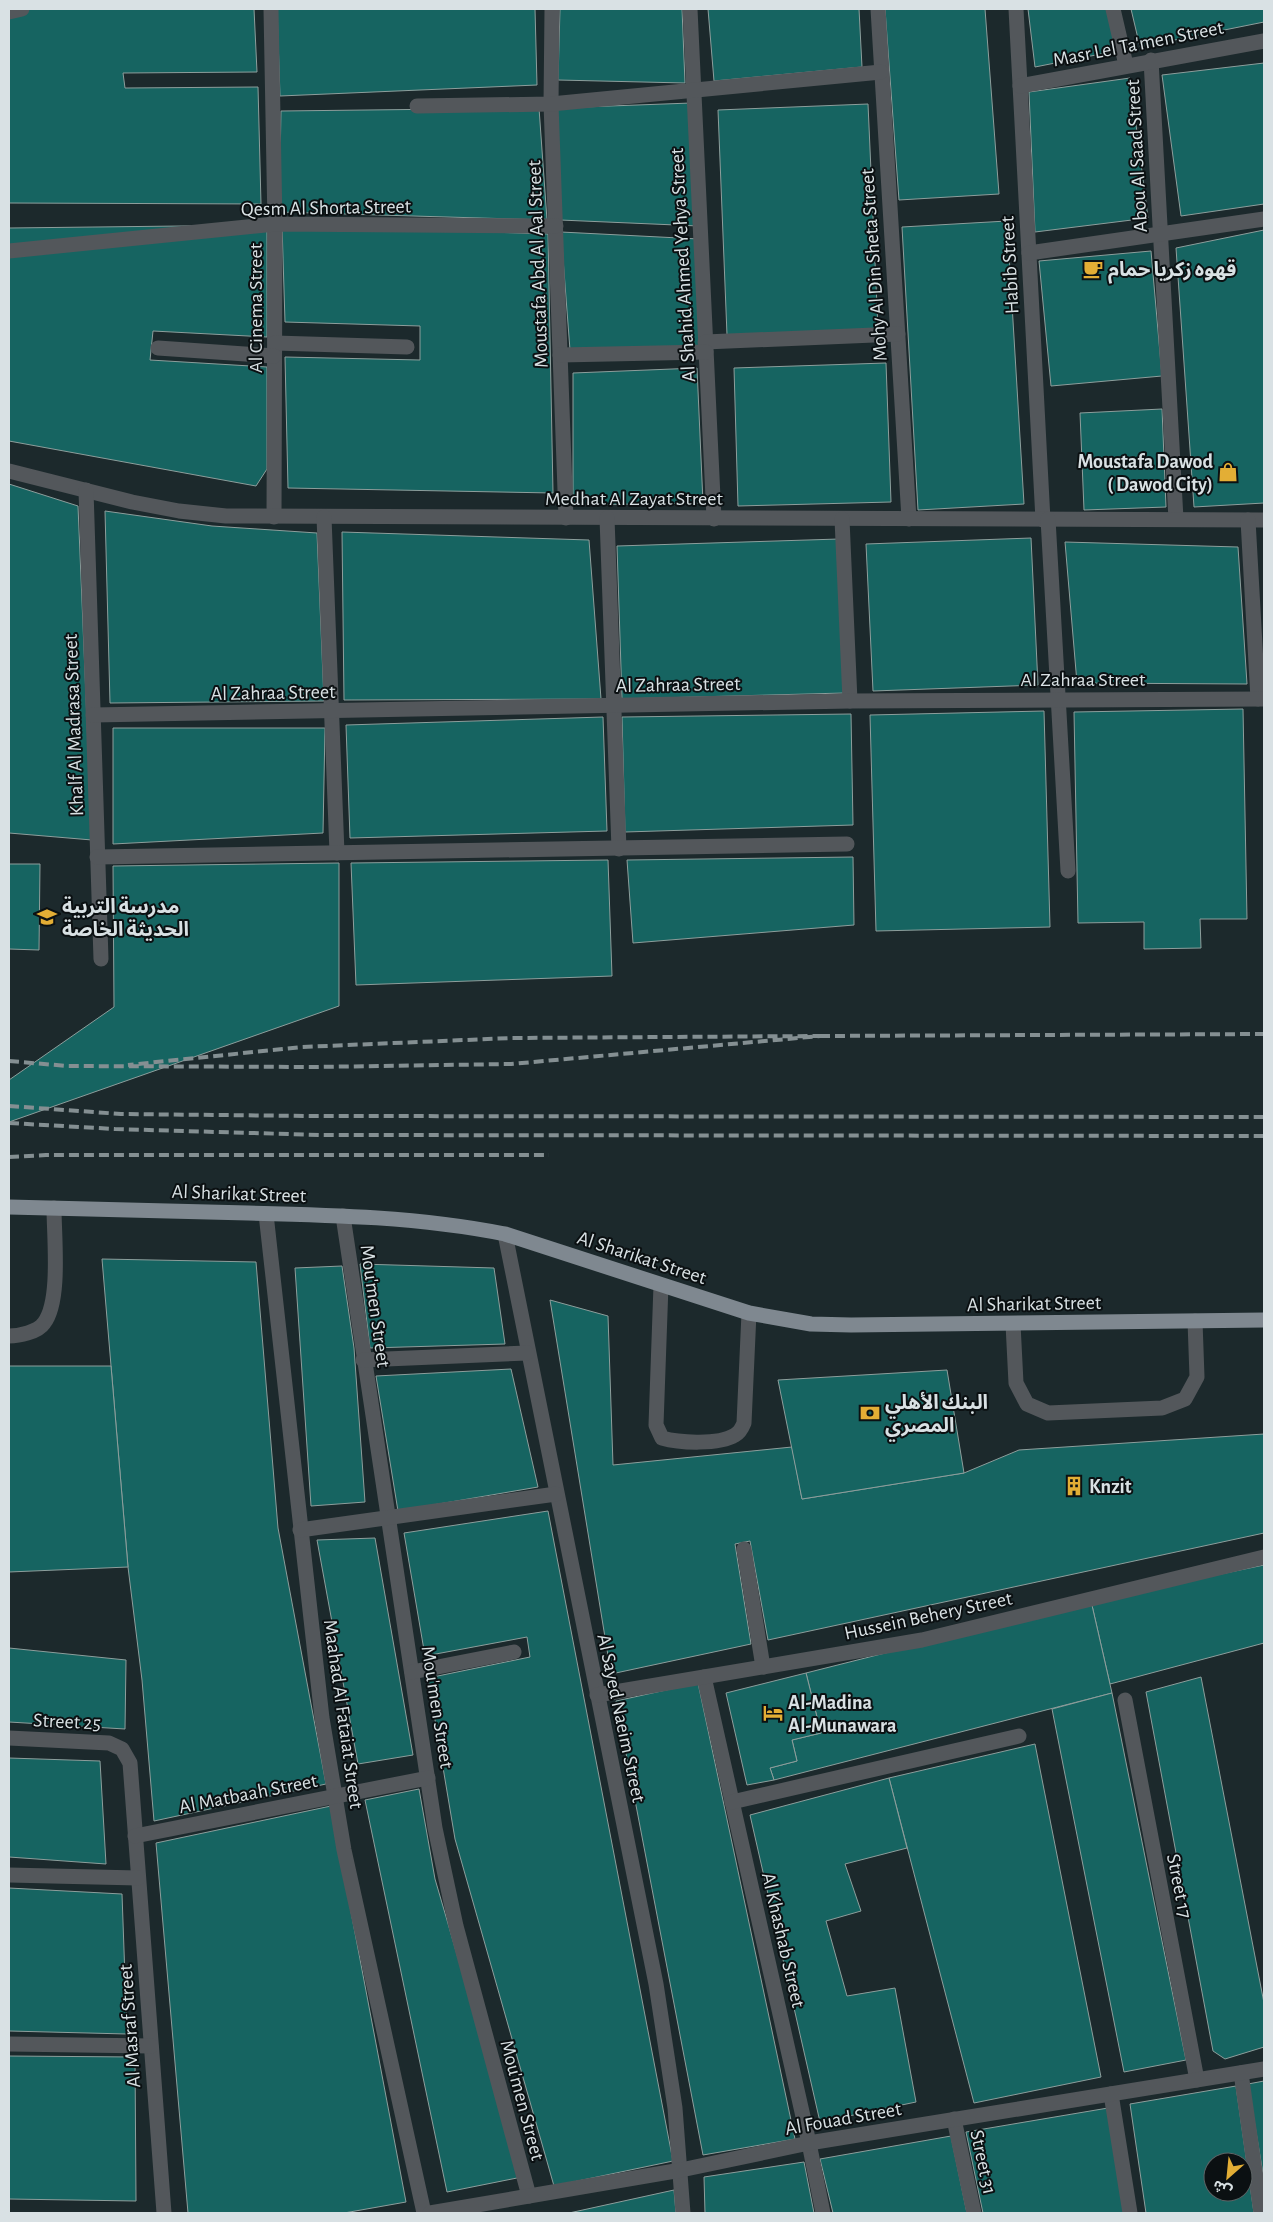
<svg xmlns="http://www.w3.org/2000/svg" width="1273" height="2222" viewBox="0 0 1273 2222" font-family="'Alegreya Sans','Noto Sans Arabic',sans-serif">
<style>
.building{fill:#166461;stroke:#8d9e9c;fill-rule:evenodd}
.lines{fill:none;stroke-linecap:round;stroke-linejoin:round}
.minor{stroke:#53575b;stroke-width:15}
.major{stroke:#7f8890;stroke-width:15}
.rail{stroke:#848f92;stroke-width:4;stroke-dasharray:10 5;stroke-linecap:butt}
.labels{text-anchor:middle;stroke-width:4;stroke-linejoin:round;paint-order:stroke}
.street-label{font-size:20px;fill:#d9e1e4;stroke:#0b1012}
.poi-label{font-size:20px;font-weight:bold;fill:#d9e1e4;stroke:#0b1012;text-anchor:start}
</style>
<rect width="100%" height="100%" fill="#1c292c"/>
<g class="building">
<polygon points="9,9 254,9 257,72 123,73 125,88 258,87 261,204 9,203"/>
<polygon points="277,9 535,9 537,85 280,96"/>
<polygon points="560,9 682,9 685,83 558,80"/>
<polygon points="708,9 859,9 862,67 714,81"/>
<polygon points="885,9 985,9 999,194 899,200"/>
<polygon points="1028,9 1108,9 1116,51 1035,67"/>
<polygon points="1131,9 1264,9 1264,22 1140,47"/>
<polygon points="1264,63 1264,204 1181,216 1162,75"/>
<polygon points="1130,78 1148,218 1035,232 1029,92"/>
<polygon points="691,103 699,226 560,220 556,108"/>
<polygon points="868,104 878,329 727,335 718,110"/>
<polygon points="539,108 547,220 279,212 281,111"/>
<polygon points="1007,221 1024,504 918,510 902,227"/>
<polygon points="267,225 267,337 153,331 150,360 267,367 267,469 256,486 9,441 9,228"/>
<polygon points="282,225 548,234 553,493 288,488 285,357 420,360 420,326 285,322"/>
<polygon points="1264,230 1264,503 1194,507 1176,248"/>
<polygon points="561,232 699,239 700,347 570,350"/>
<polygon points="1151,251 1162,376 1051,386 1039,261"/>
<polygon points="886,363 891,502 738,506 734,368"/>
<polygon points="697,368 703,503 573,505 573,373"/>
<polygon points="1162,409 1166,507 1084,510 1080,413"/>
<polygon points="9,484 78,506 92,840 9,833"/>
<polygon points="105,511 212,526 317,533 324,701 110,703"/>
<polygon points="342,532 589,540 601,699 344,700"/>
<polygon points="1031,538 1038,685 873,691 866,544"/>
<polygon points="839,539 844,693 622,699 617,546"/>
<polygon points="1065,542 1238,547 1247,684 1077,683"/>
<polygon points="1243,709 1247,919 1200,919 1201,948 1144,949 1144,922 1078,923 1074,712"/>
<polygon points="1044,711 1050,927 876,931 870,715"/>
<polygon points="851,714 853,825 625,832 622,717"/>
<polygon points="603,717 607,831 350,838 346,725"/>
<polygon points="113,728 325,728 323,833 113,844"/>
<polygon points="853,857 854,925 633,943 627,860"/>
<polygon points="608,860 612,976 356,985 351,863"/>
<polygon points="339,863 339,1006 9,1122 9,1080 114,1007 113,866"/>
<polygon points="9,864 40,864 39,950 9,949"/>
<polygon points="102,1259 256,1262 278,1528 326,1784 154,1821 142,1680 128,1567"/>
<polygon points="360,1264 494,1268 505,1344 370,1348"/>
<polygon points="342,1266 354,1348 365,1502 311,1506 295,1268"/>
<polygon points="550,1300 608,1316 613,1465 792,1447 802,1499 964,1473 1019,1450 1264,1434 1264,1533 768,1640 750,1541 735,1544 751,1644 611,1674"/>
<polygon points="9,1366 111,1366 128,1567 9,1572"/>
<polygon points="511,1369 538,1487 398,1511 376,1376"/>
<polygon points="947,1370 964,1473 802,1499 778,1380"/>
<polygon points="548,1511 673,2161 554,2186 455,1839 428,1678 530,1657 527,1637 425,1656 404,1533"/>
<polygon points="375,1538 413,1755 358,1764 317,1540"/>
<polygon points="1264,1565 1264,1643 1110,1684 1091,1601"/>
<polygon points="1091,1601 1112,1693 774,1780 770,1768 797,1761 792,1740 821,1733 806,1673"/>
<polygon points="9,1648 126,1660 125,1729 9,1722"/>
<polygon points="806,1673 821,1733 792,1740 797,1761 770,1768 774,1780 747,1785 726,1693"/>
<polygon points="1201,1677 1264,2003 1264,2047 1225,2059 1213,2051 1146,1692"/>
<polygon points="698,1683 795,2139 703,2155 616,1701"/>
<polygon points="1112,1693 1186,2060 1124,2072 1052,1709"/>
<polygon points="1035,1744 1101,2077 974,2103 889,1778"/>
<polygon points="9,1758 100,1761 106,1864 9,1857"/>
<polygon points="889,1778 907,1848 845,1864 861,1911 826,1921 847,1996 895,1988 916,2102 820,2122 750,1815"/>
<polygon points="419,1789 435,1879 522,2177 447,2192 365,1800"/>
<polygon points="331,1806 406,2202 344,2213 188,2213 156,1843"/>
<polygon points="9,1888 122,1894 127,2034 9,2031"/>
<polygon points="9,2056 135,2057 136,2201 9,2199"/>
<polygon points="1264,2081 1264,2180 1248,2084"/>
<path d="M1236 2086 1254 2213H1146L1130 2104ZM1213 2162H1243V2192H1213Z"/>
<polygon points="1108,2108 1124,2213 983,2213 966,2132"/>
<polygon points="951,2136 967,2213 833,2213 820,2159"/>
<polygon points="804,2162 814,2213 705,2213 704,2177"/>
<polygon points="674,2190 676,2213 569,2213"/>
</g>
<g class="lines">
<g class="minor">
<polyline points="271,9 275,224 274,517"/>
<polyline points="552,9 551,104 566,518"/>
<polyline points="690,9 714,519"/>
<polyline points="878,9 909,519"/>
<polyline points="1016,9 1043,520"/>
<polyline points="1113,9 1126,65"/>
<polyline points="9,12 22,9"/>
<polyline points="1151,60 1176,519"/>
<polyline points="1020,86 1264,41"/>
<polyline points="417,106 551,104 881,72"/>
<polyline points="9,251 275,224 556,226"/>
<polyline points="1029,253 1264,219"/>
<polyline points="705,342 898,334"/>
<polyline points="275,343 407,347"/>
<polyline points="158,348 274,356"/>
<polyline points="560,355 706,352"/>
<polyline points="9,471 132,502 179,511 226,516 1264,520"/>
<polyline points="86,490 101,959"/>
<polyline points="324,517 337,853"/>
<polyline points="607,518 619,849"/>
<polyline points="842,519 850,701"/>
<polyline points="1048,519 1068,871"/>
<polyline points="1248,520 1258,699"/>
<polyline points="93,715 850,701 1264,699"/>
<polyline points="97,857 847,844"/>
<polyline points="266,1214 322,1718 344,1850 424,2213"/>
<polyline points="343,1216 435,1828 456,1926 529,2196"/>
<polyline points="505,1234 656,1984 675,2108 683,2213"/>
<path d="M661 1285 656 1425 662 1438C679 1443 719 1445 735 1435 739 1433 742 1428 744 1423L749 1313"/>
<polyline points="1013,1324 1016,1383 1027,1404 1048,1413 1162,1408 1185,1399 1197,1377 1195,1321"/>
<path d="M9 1336C19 1336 38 1332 44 1323 61 1301 54 1237 54 1208"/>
<polyline points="363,1360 527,1353"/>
<polyline points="300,1530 556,1494"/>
<polyline points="744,1549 763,1667"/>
<polyline points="412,1672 514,1652"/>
<polyline points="704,1677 809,2143 823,2213"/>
<polyline points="597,1695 922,1640 1264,1557"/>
<polyline points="1125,1700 1197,2080"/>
<polyline points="9,1738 109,1743 122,1749 130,1763 164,2213"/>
<polyline points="732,1802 1019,1736"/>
<polyline points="135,1836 428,1778"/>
<polyline points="9,1875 138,1878"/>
<polyline points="9,2044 151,2046"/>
<polyline points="1241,2073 1261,2213"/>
<polyline points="1111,2094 1130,2213"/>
<polyline points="954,2119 974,2213"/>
<polyline points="430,2213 681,2170 809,2143 1264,2069"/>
</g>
<path class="major" d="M9 1207C88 1209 168 1211 248 1213 334 1215 420 1217 505 1234L749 1313 811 1324 851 1325 1264 1320"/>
<g class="rail">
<polyline points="820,1036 1264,1034"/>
<polyline points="9,1061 67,1066 314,1067 511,1064 820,1036 512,1038 302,1047 128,1065"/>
<polyline points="9,1106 121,1114 314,1116 1264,1117"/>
<polyline points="9,1123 115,1129 321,1135 1264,1136"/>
<polyline points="9,1157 46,1155 549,1155"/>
</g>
</g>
<defs>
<symbol id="cafe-bare" viewBox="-9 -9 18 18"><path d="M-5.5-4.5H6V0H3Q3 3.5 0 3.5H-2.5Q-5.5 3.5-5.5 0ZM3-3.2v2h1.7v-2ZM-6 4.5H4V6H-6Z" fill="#e3ae35" stroke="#0b1012" stroke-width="2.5" paint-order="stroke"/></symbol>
<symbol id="shop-bare" viewBox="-9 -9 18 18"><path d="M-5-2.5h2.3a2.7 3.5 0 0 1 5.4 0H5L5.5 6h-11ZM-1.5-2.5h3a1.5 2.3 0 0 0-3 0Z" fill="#e3ae35" stroke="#0b1012" stroke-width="2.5" paint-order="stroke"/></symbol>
<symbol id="school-bare" viewBox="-9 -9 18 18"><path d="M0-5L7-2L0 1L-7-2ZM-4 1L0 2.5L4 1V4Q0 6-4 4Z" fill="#e3ae35" stroke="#0b1012" stroke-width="2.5" paint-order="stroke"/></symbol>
<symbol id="bank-bare" viewBox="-9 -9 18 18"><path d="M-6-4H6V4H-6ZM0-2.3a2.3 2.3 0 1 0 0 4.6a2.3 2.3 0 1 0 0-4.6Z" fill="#e3ae35" stroke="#0b1012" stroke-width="2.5" paint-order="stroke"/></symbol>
<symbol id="building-bare" viewBox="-9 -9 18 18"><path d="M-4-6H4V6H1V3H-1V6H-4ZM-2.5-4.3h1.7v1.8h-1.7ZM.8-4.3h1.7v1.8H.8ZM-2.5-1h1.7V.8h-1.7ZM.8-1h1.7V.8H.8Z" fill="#e3ae35" stroke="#0b1012" stroke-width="2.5" paint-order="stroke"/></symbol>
<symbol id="hotel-bare" viewBox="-9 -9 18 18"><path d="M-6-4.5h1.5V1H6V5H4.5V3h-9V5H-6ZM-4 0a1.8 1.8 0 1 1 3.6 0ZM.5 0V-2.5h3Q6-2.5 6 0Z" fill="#e3ae35" stroke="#0b1012" stroke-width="2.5" paint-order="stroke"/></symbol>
</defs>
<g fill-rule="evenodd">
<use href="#cafe-bare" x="1079" y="255" width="28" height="28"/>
<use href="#shop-bare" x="1214" y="458" width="28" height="28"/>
<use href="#school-bare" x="33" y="903" width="28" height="28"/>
<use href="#bank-bare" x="856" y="1399" width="28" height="28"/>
<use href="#building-bare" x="1060" y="1472" width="28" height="28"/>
<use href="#hotel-bare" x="759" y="1699" width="28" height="28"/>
</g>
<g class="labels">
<g class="street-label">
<text transform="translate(1138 43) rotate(-11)" y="7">Masr Lel Ta'men Street</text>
<text transform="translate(1136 156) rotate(-93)" y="7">Abou Al Saad Street</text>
<text transform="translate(326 207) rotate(-1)" y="7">Qesm Al Shorta Street</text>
<text transform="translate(537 264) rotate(-92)" y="7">Moustafa Abd Al Aal Street</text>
<text transform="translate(682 265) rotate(-93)" y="7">Al Shahid Ahmed Yehya Street</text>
<text transform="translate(873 265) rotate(-94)" y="7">Mohy Al Din Sheta Street</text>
<text transform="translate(1009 265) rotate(-93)" y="7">Habib Street</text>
<text transform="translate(255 308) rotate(-90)" y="7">Al Cinema Street</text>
<text x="634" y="505">Medhat Al Zayat Street</text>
<text x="1083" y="686">Al Zahraa Street</text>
<text transform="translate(678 684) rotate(-1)" y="7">Al Zahraa Street</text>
<text transform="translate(273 692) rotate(-1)" y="7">Al Zahraa Street</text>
<text transform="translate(73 725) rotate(-92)" y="7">Khalf Al Madrasa Street</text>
<text transform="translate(239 1193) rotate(2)" y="7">Al Sharikat Street</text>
<text transform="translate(642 1257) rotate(18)" y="7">Al Sharikat Street</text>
<text transform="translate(1034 1303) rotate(-1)" y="7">Al Sharikat Street</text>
<text transform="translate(376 1306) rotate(82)" y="7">Mou'men Street</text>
<text transform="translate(928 1615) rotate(-12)" y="7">Hussein Behery Street</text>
<text transform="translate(438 1707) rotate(81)" y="7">Mou'men Street</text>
<text transform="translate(344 1714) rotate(82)" y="7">Maahad Al Fataiat Street</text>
<text transform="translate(622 1718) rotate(78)" y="7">Al Sayed Naeim Street</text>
<text transform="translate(67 1721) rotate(3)" y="7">Street 25</text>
<text transform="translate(248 1793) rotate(-11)" y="7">Al Matbaah Street</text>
<text transform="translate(1180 1886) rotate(79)" y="7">Street 17</text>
<text transform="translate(784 1940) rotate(77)" y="7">Al Khashab Street</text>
<text transform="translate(129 2026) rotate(-94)" y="7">Al Masraf Street</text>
<text transform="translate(523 2100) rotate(75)" y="7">Mou'men Street</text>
<text transform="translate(843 2118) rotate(-10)" y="7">Al Fouad Street</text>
<text transform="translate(984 2162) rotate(78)" y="7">Street 31</text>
</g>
<g class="poi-label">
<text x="1108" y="276">قهوه زكريا حمام</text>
<text x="1213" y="468" text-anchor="end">Moustafa Dawod<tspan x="1213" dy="23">( Dawod City)</tspan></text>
<text x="62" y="913">مدرسة التربية<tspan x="62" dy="23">الحديثة الخاصة</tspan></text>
<text x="885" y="1409">البنك الأهلي<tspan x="885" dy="23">المصري</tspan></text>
<text x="1089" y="1493">Knzit</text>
<text x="788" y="1709">Al-Madina<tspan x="788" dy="23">Al-Munawara</tspan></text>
</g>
</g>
<rect width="1273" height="2222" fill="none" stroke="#d9e1e4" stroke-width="20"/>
<g transform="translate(1228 2177) rotate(207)"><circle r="24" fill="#0b1012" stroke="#5d6466"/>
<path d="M0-4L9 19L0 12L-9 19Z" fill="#e3ae35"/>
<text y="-8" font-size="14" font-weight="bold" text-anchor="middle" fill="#d9e1e4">ش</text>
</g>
</svg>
